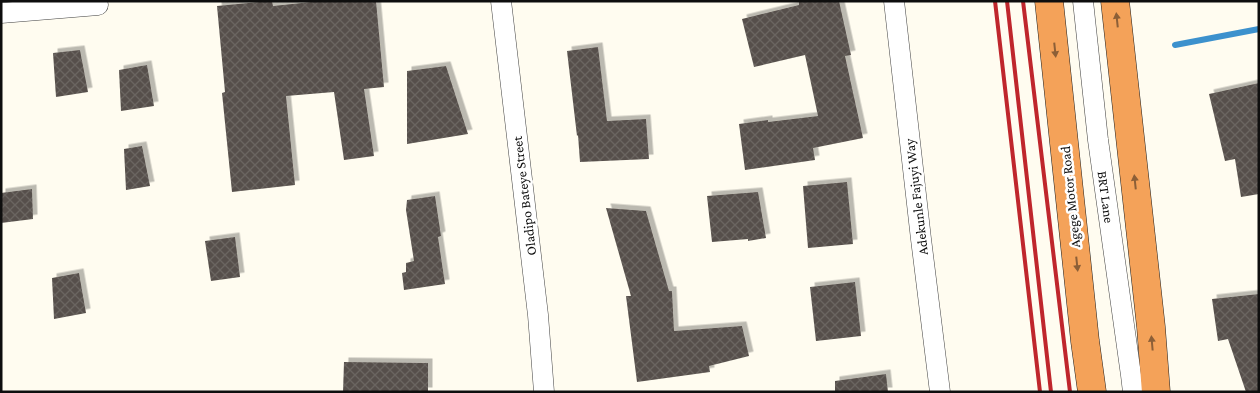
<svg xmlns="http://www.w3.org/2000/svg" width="1260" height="393" viewBox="0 0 1260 393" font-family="'Crimson Pro',serif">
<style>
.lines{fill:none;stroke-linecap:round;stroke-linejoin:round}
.stream{stroke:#3c91cd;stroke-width:6}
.building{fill:url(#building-cross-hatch);filter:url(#shadow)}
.minor-casing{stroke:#414141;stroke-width:21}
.highway-casing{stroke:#1f1f1f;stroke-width:29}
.minor{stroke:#fff;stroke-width:20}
.highway{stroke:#f4a259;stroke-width:28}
.rail{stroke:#bf262c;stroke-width:4}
.oneway{fill:#8c5f37}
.labels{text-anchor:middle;stroke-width:5;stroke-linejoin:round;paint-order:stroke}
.street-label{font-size:14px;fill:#0e0e0e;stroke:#fff}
</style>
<defs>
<pattern id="building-cross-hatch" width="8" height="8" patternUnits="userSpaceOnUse" patternTransform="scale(1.25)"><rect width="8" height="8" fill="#57504b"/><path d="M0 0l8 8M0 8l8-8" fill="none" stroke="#6a6561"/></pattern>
<filter id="shadow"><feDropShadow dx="4.5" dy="-4.5" stdDeviation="0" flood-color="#0004"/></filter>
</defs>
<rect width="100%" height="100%" fill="#fffcf0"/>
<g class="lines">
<polyline class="stream" points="1175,45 1259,29"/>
</g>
<g class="building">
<polygon points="270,1 272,1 273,6 321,1 376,1 384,87 364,89 374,156 344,160 334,92 286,96 295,185 232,192 222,93 225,92 217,6"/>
<polygon points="799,1 839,1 851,55 845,56 863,138 813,148 815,160 745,170 739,124 768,120 768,122 818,116 805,55 754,67 742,19 799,5"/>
<polygon points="598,47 607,121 646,119 649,159 580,162 578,135 577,136 567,51"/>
<polygon points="80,50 88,92 56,97 53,53"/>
<polygon points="147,65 154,106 121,111 119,70"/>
<polygon points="446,66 468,134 407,144 407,71"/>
<polygon points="1259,83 1259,194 1241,197 1235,159 1225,161 1209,94"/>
<polygon points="142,146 150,186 126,190 124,149"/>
<polygon points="847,182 853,244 808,248 803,186"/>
<polygon points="32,189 33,219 1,223 1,193"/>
<polygon points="758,192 766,238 748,241 748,239 712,242 707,196"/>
<polygon points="435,196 441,236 438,237 445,284 404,290 402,273 406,272 406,263 414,261 406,210 407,200"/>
<polygon points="606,208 646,211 669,291 672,291 674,331 742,326 749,356 709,366 710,372 637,382 626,296 631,296"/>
<polygon points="235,237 240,277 211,281 205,241"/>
<polygon points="79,273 86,313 54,319 52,278"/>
<polygon points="855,282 861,336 816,341 810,287"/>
<polygon points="1259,294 1259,392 1246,392 1228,339 1218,341 1212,299"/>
<polygon points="344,362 428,363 428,392 343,392"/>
<polygon points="886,374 888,392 835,392 835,381"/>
</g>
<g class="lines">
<defs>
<g id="minor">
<polyline points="501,1 538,315 544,392"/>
<polyline points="894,1 921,239 940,392"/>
<polyline points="1083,1 1098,140 1131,375 1133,392"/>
<polyline points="1,13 98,5"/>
</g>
<g id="highway">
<polyline points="1049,1 1085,341 1092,392"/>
<polyline points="1115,1 1151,327 1156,392"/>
</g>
</defs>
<use href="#minor" class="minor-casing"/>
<use href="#highway" class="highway-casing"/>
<use href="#minor" class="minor"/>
<use href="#highway" class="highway"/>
<g class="rail">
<polyline points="995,1 1040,392"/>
<polyline points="1007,1 1051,392"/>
<polyline points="1023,1 1070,392"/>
</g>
</g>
<defs><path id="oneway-solid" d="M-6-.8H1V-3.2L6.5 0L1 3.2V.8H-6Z" transform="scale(1.25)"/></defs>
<g class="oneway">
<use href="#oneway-solid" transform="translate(1117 20) rotate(-96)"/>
<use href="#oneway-solid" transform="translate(1055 50) rotate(84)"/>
<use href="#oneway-solid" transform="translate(1135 182) rotate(-96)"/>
<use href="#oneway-solid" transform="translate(1077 264) rotate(84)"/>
<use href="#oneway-solid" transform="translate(1152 343) rotate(-95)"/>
</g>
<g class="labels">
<g class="street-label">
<text transform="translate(524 196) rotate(-97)" y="5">Oladipo Bateye Street</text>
<text transform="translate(916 197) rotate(-97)" y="5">Adekunle Fajuyi Way</text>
<text transform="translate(1070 197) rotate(-96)" y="5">Agege Motor Road</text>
<text transform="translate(1106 197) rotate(82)" y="5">BRT Lane</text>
</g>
</g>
<rect width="1260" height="393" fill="none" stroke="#0e0e0e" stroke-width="5"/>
</svg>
